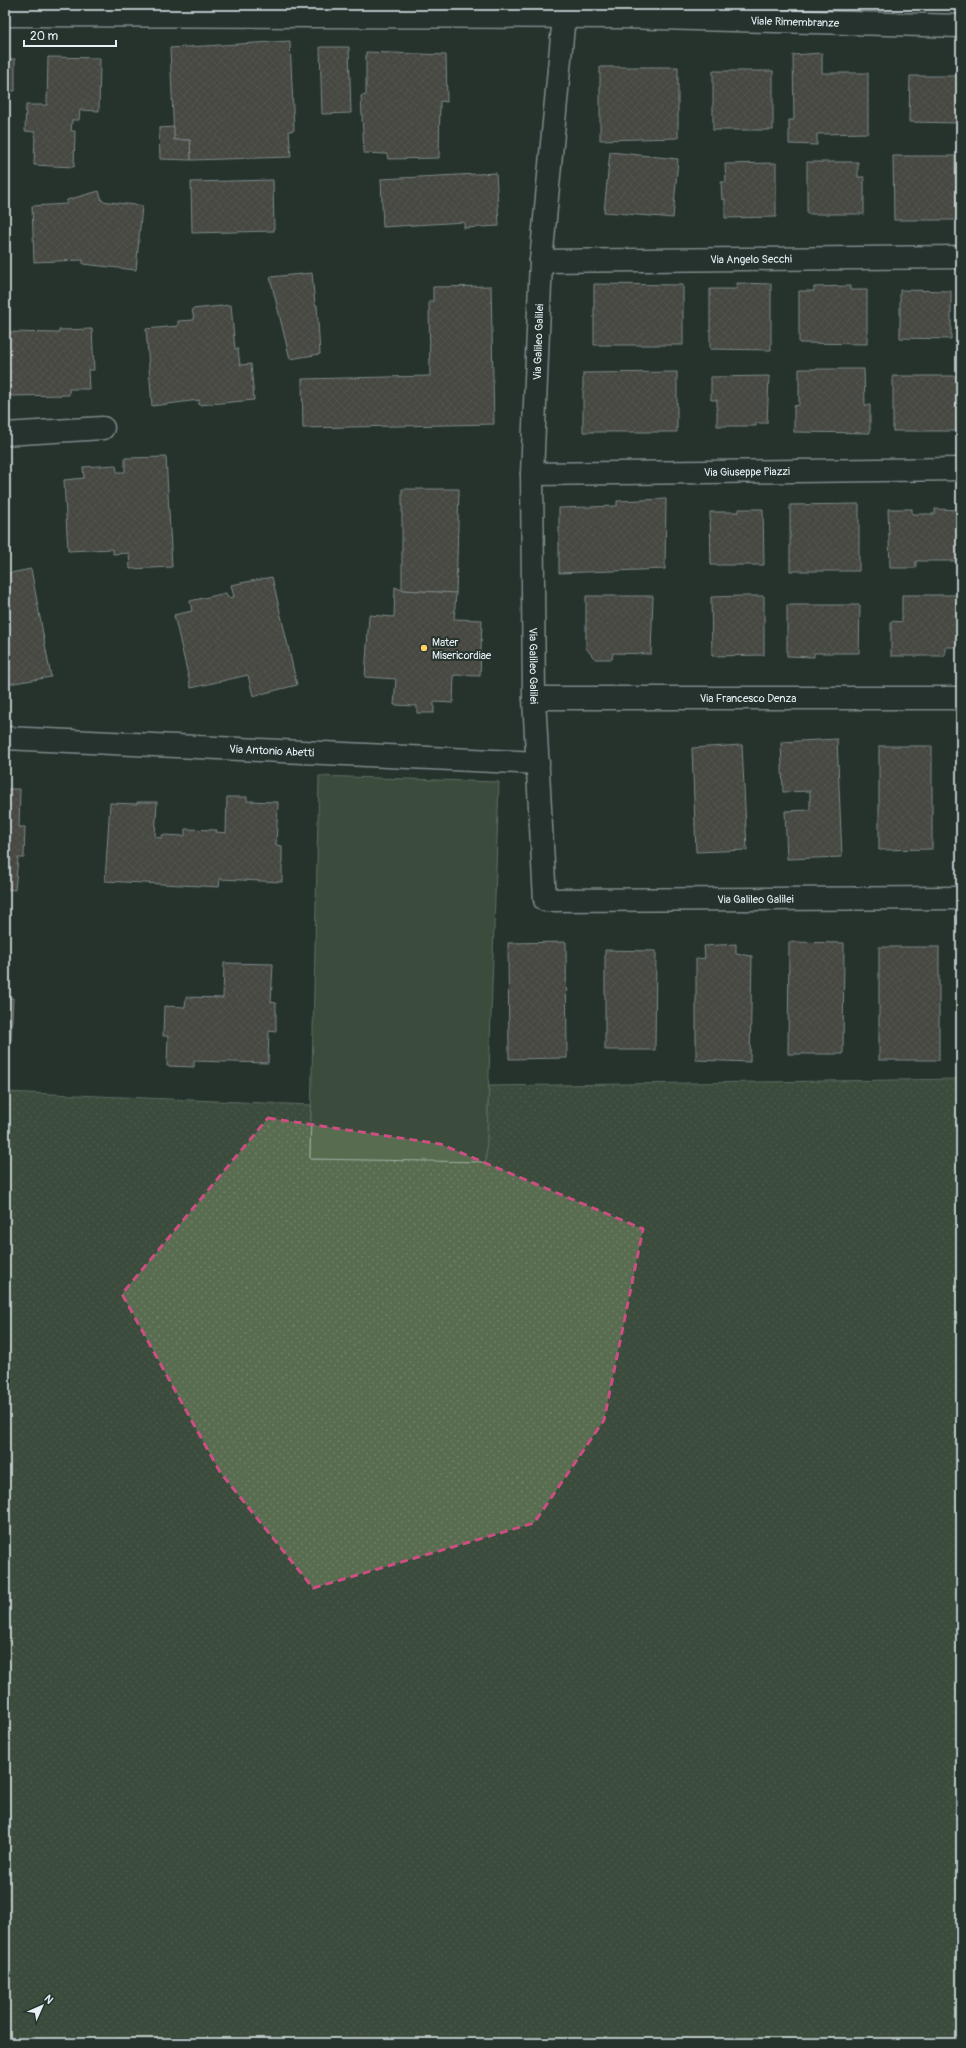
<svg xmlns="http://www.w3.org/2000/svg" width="966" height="2048" viewBox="0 0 966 2048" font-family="Pangolin,sans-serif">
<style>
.grass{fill:url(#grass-dots);stroke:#a0aea4}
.garden{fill:#596c4f;stroke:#a0aea4}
.building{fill:url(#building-cross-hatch);stroke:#e8f1f8}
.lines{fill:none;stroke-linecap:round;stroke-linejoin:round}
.minor-casing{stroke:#e8f1f8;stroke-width:25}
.minor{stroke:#26332d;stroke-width:22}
.marked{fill:none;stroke:#cc4e82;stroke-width:3;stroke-dasharray:8 5;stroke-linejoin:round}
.poi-dot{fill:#ffd166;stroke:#26332d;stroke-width:1.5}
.labels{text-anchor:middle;stroke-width:4;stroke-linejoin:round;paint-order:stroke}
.street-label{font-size:11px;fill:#e8f1f8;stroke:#26332d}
.poi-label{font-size:11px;fill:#e8f1f8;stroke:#26332d;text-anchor:start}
</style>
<defs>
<pattern id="grass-dots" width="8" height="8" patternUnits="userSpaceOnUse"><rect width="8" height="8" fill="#596c4f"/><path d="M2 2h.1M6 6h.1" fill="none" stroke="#718169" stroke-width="1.8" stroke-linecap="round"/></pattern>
<pattern id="building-cross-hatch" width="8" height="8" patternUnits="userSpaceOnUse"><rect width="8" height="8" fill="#6e625a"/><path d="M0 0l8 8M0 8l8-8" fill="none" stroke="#837972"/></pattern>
</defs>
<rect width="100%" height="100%" fill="#26332d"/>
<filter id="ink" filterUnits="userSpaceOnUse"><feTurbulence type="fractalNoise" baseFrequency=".025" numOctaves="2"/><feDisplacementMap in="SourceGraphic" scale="8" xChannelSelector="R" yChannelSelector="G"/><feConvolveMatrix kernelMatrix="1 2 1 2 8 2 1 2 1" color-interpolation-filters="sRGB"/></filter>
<g filter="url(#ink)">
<polygon class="grass" points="961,1079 961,2043 5,2043 5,1092 311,1105 310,1159 486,1161 489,1086"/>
<polygon class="garden" points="319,776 499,782 486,1162 310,1159"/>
<g class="building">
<polygon points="290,41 294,130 289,131 291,157 191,160 190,140 174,140 170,48"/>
<polygon points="320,47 349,47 351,113 322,114"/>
<polygon points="366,52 446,55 447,102 440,101 439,158 388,159 387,154 364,153 361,96 366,95"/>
<polygon points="822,53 822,73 868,73 868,133 817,134 817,145 789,144 789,120 794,120 793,55"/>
<polygon points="48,57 100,58 99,111 80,110 79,120 72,120 71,131 75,131 74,167 34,165 35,132 25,131 26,105 47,105"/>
<polygon points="5,59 15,59 15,91 6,90 5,117"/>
<polygon points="600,67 678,67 678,138 600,140"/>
<rect x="713" y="71" width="60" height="59"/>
<polygon points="910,76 961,76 960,123 909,122"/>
<polygon points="174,127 174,140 190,140 191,160 160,159 159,128"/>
<polygon points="610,152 678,159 673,218 604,212"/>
<polygon points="893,156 955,156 956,220 894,220"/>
<polygon points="807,162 858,162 858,177 864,177 864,214 807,214"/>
<polygon points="776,163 776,217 725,218 725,199 722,200 721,182 726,182 725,164"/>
<polygon points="496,173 499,226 464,228 464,222 383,227 381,179"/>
<polygon points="273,180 274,231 192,233 191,182"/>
<polygon points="99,191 102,201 142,206 136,270 83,264 83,260 34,262 32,206 67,204 67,200"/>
<polygon points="312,273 315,305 317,305 320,354 290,359 270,277"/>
<polygon points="737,283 771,284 771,350 710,349 710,289 737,289"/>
<polygon points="594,284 683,285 683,345 594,345"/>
<polygon points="491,286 494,424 303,428 302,379 430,376 429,301 433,301 433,287"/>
<polygon points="850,286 850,290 867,290 867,344 799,343 799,291 814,291 814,287"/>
<polygon points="900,290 951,291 951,339 900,338"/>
<polygon points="231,305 235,349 238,349 240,365 251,364 254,400 199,405 199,400 152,406 146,329 178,326 178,321 194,320 192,309"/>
<polygon points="92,329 94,370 88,370 89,389 69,389 69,395 10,396 10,393 5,393 5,332 59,333 59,330"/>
<polygon points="799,369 864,369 865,405 870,405 870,433 794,432 794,406 799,405"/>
<polygon points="677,372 677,432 583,432 583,373"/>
<polygon points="769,376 767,423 756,423 756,426 717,426 717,400 711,400 711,377"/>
<rect x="893" y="376" width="63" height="55"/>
<polygon points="166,457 172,567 130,569 129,553 113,554 113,549 68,551 64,480 84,478 83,467 116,465 117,472 125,472 125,458"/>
<polygon points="402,489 459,489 456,593 402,590"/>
<polygon points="666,499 665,569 559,573 559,508 617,506 617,501"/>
<polygon points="859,504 859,571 790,571 790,505"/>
<polygon points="739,509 763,509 764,565 711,565 710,512 739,512"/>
<polygon points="888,509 912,509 912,514 935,514 935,509 959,510 959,561 916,561 916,568 890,568"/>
<polygon points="31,569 51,677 8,684 5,667 5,574"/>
<polygon points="272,577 297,685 253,696 248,675 191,688 174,615 192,611 190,601 226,593 228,598 234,597 231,585"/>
<polygon points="395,587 402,590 456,593 454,619 482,620 480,676 454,675 453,703 434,702 434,713 417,713 417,706 394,705 396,679 365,677 369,615 394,617"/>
<polygon points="902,595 961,595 961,647 945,647 945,656 891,656 891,621 902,622"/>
<polygon points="586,596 653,596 651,654 613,653 612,659 595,659 586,648"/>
<polygon points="742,596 764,596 764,655 712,656 711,597"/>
<polygon points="787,605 860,605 859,653 814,653 814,657 787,656"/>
<polygon points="837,739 842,857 787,859 785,811 810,810 810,791 783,792 781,742"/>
<polygon points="742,745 747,850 696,852 692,748"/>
<polygon points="879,746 932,746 932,849 879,850"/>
<polygon points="5,789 20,789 19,827 25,827 24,858 18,858 15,890 5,889"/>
<polygon points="227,797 247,797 247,801 278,802 276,845 282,846 282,882 220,879 219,887 105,881 110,803 137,804 137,802 157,802 155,837 162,838 162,835 185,836 185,829 217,830 216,832 226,833"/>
<polygon points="566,942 567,1058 509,1059 508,943"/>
<polygon points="789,942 844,943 843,1054 788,1054"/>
<polygon points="736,944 736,954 752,956 750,1062 696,1060 696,959 705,958 704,946"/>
<rect x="879" y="947" width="60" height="113"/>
<polygon points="605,950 656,951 655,1050 605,1050"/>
<polygon points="224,963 273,964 271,1002 276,1003 276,1032 269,1031 268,1063 194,1061 194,1067 167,1066 168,1036 163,1036 164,1006 185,1007 186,997 223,998"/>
<polygon points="5,998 13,998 11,1041 7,1040 6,1058"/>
</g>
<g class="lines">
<defs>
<g id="minor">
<path id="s1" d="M565 5 541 261 532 474 534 698 545 900 961 898"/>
<path id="s2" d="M5 15 621 17 961 26"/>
<path id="s3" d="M541 261 961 257"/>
<polyline points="5,434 103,428"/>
<path id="s4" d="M532 474 961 469"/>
<path id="s5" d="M534 698H961"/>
<path id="s6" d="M5 738 538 763"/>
</g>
</defs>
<use href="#minor" class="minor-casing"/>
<use href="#minor" class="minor"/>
</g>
</g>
<path d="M0 0H966V2048H0ZM268 1118 440 1144 643 1229 604 1420 534 1523 313 1588 220 1472 122 1294Z" fill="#26332d" fill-opacity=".55" fill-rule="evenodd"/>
<path class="marked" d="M268 1118 440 1144 643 1229 604 1420 534 1523 313 1588 220 1472 122 1294Z"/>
<circle class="poi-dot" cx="424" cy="648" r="4"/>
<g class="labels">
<g class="street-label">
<text dy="4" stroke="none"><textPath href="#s2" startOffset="790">Viale Rimembranze</textPath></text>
<text dy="4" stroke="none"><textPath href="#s3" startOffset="210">Via Angelo Secchi</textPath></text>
<text transform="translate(538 342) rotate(-88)" y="4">Via Galileo Galilei</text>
<text dy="4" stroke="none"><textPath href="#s4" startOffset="215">Via Giuseppe Piazzi</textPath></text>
<text dy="4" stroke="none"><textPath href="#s1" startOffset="662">Via Galileo Galilei</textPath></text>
<text dy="4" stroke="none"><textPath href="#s5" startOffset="214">Via Francesco Denza</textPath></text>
<text dy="4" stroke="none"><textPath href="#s6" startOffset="267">Via Antonio Abetti</textPath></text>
<text dy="4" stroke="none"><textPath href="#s1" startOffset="1107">Via Galileo Galilei</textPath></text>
</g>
<g class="poi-label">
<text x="432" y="646">Mater<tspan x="432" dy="13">Misericordiae</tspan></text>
</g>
</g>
<rect width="966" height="2048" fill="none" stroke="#26332d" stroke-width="20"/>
<rect x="10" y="10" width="946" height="2028" fill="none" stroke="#e8f1f8" stroke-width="1.5" filter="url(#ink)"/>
<g transform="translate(42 2006) rotate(45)" stroke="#26332d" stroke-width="3" paint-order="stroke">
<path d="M0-3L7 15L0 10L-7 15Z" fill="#e8f1f8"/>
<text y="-6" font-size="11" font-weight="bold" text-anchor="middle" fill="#e8f1f8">N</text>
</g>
<path d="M24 40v6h92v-6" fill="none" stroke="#e8f1f8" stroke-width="2"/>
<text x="30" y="40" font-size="12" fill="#e8f1f8" stroke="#26332d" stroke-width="3" paint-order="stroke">20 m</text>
</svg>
